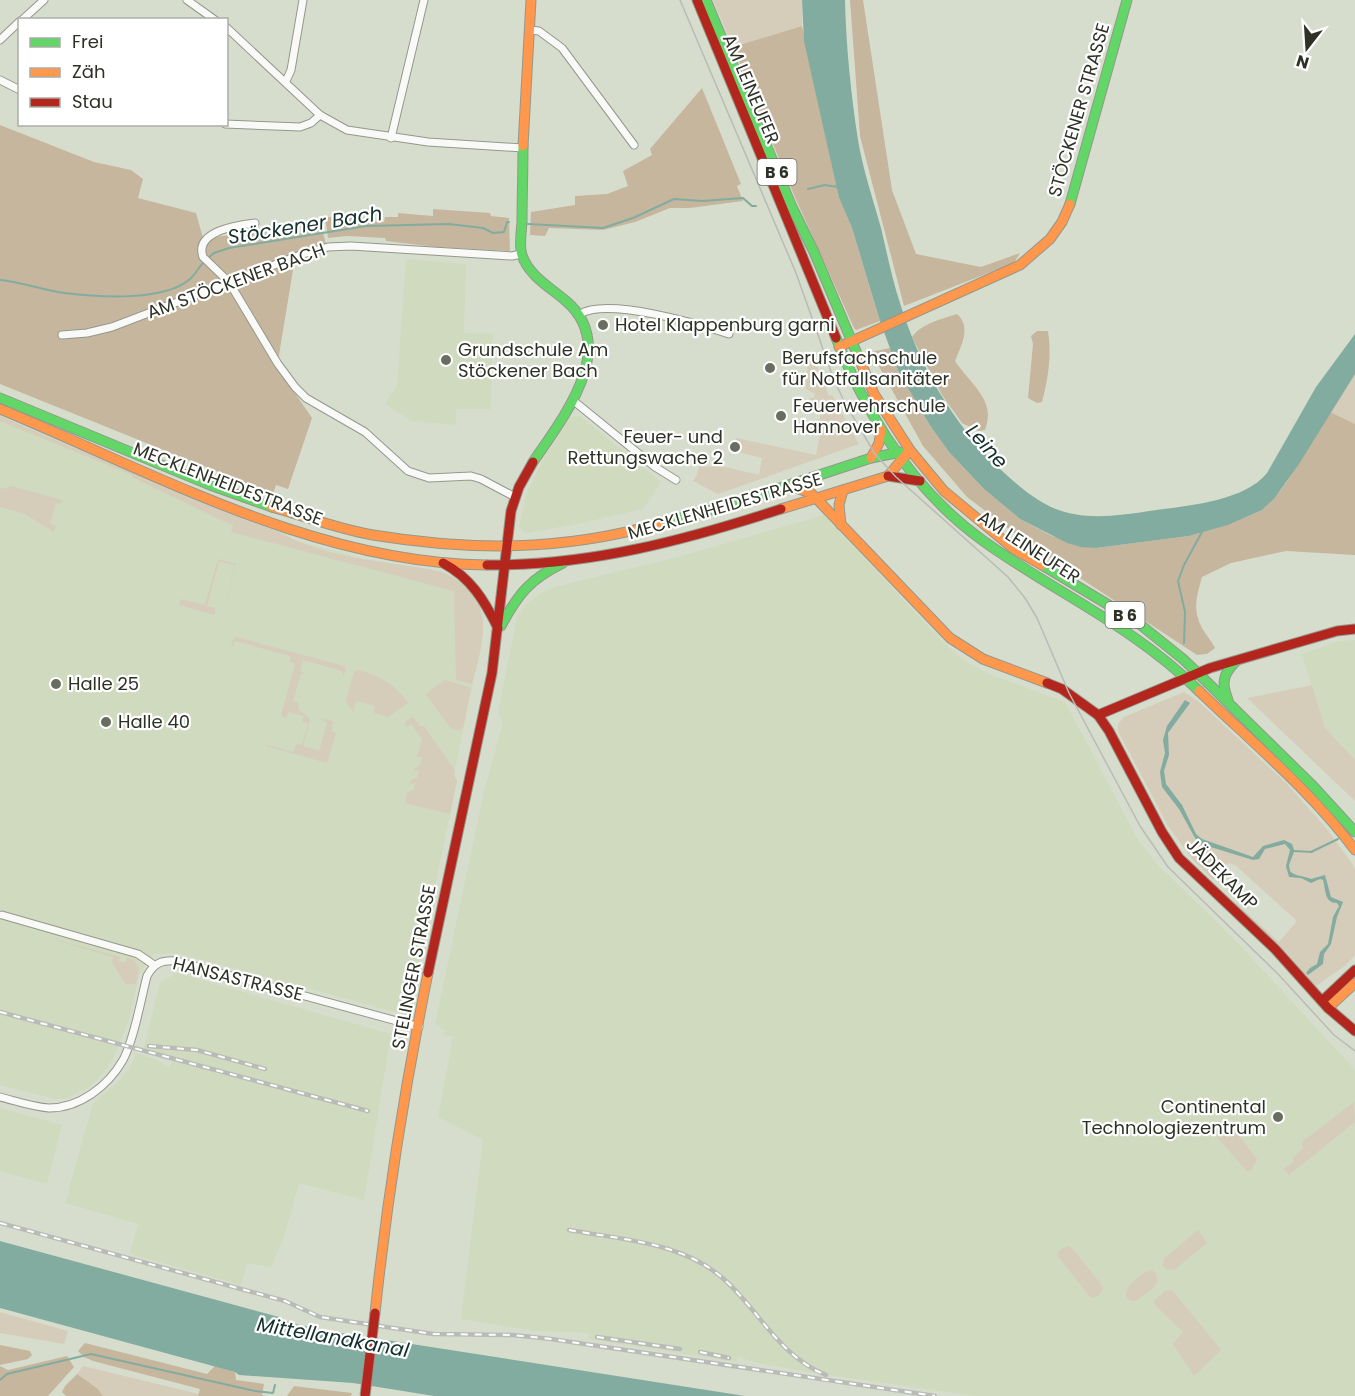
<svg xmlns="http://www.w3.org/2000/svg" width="1355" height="1396" viewBox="0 0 1355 1396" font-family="Poppins,sans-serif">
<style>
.built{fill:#d0dabf}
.green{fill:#d5ccba}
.forest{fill:#c6b69d}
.water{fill:#83aca0}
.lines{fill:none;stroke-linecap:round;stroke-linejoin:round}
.stream{stroke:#83aca0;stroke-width:2}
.street-casing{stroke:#94988c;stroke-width:9}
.fast-casing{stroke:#94988c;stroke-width:11}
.slow-casing{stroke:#94988c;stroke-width:11}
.jam-casing{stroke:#94988c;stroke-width:11}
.street{stroke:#f9faf8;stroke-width:7}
.fast{stroke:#63d668;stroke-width:9}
.slow{stroke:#ff974d;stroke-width:9}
.jam{stroke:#b3261e;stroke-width:9}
.tram{stroke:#b9bbb7;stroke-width:1.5}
.rail-casing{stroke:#b9bbb7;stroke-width:4.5}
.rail{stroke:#fff;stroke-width:2;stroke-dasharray:7;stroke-linecap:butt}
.jam-bridge-casing{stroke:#94988c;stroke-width:11;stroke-linecap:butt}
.jam-bridge{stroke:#b3261e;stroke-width:9}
.poi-dot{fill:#686d60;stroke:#fff;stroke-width:2}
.labels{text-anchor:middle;stroke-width:4.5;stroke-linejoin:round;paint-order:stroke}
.shield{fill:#fff;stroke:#6c6f67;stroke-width:1.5}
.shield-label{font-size:16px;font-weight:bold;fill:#2d3126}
.street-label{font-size:18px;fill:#2d3126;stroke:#fff}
.poi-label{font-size:18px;fill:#2d3126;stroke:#fff;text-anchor:start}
.water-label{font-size:20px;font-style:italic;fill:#13302c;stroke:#fff}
</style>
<rect width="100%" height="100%" fill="#d7ddcd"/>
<g class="built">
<polygon points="406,259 466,264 464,333 493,334 491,409 456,409 456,425 412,421 385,404 397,385"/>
<polygon points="0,416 201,502 281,533 294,540 365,559 441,571 458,580 475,599 480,608 483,634 454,775 457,781 409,1010 406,1015 177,953 154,954 139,975 129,1020 112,1061 100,1077 88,1088 64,1099 55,1099 0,1085"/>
<polygon points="580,416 661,482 643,509 577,524 526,533 519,527 526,495 545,456 571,417"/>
<polygon points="824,515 942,641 963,660 989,674 1065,702 1138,840 1157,864 1235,940 1355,1070 1355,1396 975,1396 815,1373 766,1365 738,1357 736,1362 588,1339 589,1333 535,1331 461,1319 483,1140 438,1117 453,1037 444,1035 445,1031 435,1024 484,791 503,723 498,713 517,616 528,603 539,594 558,586 678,557"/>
<polygon points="1355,640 1355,760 1325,728 1302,654 1339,641"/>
<polygon points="177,973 391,1034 364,1200 299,1183 284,1237 271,1267 247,1263 241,1285 130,1254 138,1224 65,1203 93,1103 118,1082 130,1068 136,1053 153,1058 169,1067 173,1062 143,1052 160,983"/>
<polygon points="0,1108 62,1125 47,1184 0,1171"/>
</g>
<g class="green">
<polygon points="713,0 802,0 802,26 733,47"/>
<polygon points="814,358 829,396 832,395 859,444 718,494 693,481 697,475 699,466 712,467 713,464 759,475 762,458 731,450 736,438 816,455 821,430 817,429 821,413 806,409 810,398 814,398 815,394 806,389 806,385 808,360"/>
<polygon points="1355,374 1355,424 1330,412"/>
<path d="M0 416 201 502 281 533C316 553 361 559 400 565 413 567 428 568 441 572 457 577 473 591 480 608 488 627 478 664 472 684L456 680 454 591 231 532 233 525 223 521 132 477V475L0 421Z"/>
<polygon points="11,486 62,500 61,504 56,503 50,524 56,526 54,532 25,514 0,507 0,487 5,489"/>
<polygon points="218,559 236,564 224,610 235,565 219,561 207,606 215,608 215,615 179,605 180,599 205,605"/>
<polygon points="236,637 344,666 346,671 343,676 342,671 303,660 300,671 306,674 301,674 293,701 298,702 299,710 307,716 310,721 303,746 319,751 327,723 320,719 333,721 332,732 336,733 327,763 266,746 267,745 293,752 297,744 302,745 308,724 302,721 303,716 289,712 286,718 281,716 295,664 290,662 290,656 235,641 233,646 231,644 233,640"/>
<path d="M358 670C380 676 395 684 408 703L388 717 374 713 375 706 356 701 353 712 346 701 354 672Z"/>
<path d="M445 680 471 688 463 728C458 731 454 730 449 726L426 694Z"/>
<polygon points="1312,685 1325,728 1355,760 1355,801 1247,698"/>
<polygon points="1184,692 1199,702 1286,783 1326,828 1351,862 1355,869 1355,955 1346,965 1316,986 1279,945 1234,903 1235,902 1279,942 1297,921 1235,865 1228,863 1213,880 1192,859 1168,826 1118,731 1118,724 1124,717"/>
<polygon points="413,717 420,726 424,726 455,771 454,775 457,781 450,814 405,803 407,793 413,790 416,783 410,784 411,780 417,778 419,770 414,771 414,768 420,765 422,757 417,757 422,739 411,724 406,727 405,725 406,721"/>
<polygon points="38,935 120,957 119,961 125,963 127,958 134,960 139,968 136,984 125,984 112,962 113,957"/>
<polygon points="1354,1102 1355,1122 1289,1175 1284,1169 1293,1162 1293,1158 1303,1148 1302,1142"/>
<polygon points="1222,1123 1229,1123 1257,1159 1252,1169 1247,1171 1217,1137 1215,1131"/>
<polygon points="1198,1230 1207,1243 1174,1270 1166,1269 1163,1265 1164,1259"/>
<path d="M1067 1246 1071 1247 1100 1283 1103 1288C1100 1295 1098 1297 1091 1298L1057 1255 1060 1250Z"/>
<path d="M1152 1270C1167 1283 1146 1293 1136 1301H1130L1126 1296C1126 1284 1141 1273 1152 1270Z"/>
<polygon points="1172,1290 1221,1350 1194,1376 1173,1344 1183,1332 1156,1306 1154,1301 1165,1291"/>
<polygon points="0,1312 68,1331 64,1344 0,1333"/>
<polygon points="83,1366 199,1394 198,1396 103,1396 98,1389 77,1374"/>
</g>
<g class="forest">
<polygon points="850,0 863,0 892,190 916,254 981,267 1020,253 1014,263 904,306 860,136"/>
<polygon points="802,26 839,198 852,228 880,321 856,330 854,328 794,195 733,47"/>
<polygon points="702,88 741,184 737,186 743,201 690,208 670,208 635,222 603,230 549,228 545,236 530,235 531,212 575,205 575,196 607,194 628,186 623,171 652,155 650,149"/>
<polygon points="0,125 94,162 131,170 143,179 138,198 196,213 203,238 264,232 292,235 322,229 326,244 294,264 277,367 312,418 288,489 276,485 273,494 0,384"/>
<polygon points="433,209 490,213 491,216 509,218 510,251 436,247 386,241 385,238 347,236 328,238 325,217 361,217 361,221 384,222 385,217 398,217 398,213 433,216"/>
<path d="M957 314C972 327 961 346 955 361 970 384 997 400 985 430L978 431 962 423 942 395 912 337C922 323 942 319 957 314Z"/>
<path d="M1037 331H1048C1052 354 1048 380 1042 402L1037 403 1028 398 1033 344 1031 336Z"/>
<path d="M890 348 899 373 931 427 949 452 984 489 1020 519 1052 536 1096 548 1189 536 1227 525 1262 510 1274 499 1288 480 1330 412 1355 424V555L1286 551 1231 563 1202 577C1197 595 1192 610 1202 628 1206 635 1211 640 1215 648L1207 654 1197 655 1033 547 967 497 923 446 871 352Z"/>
<polygon points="85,1343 207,1374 215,1366 235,1372 236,1380 264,1384 262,1395 266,1396 198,1396 200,1389 93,1361 84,1357 78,1351"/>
<polygon points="0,1345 30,1351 32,1355 28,1359 0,1365"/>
<polygon points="67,1356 74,1367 48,1396 0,1396 0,1366 8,1370"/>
<polygon points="77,1374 98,1389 103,1396 66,1396 62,1392 65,1386"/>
<polygon points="294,1386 352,1393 351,1396 287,1396"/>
</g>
<g class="water">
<path d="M802 0H845C846 46 851 94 858 140 863 170 873 199 881 228 887 253 892 279 900 303 919 365 953 424 1000 469 1015 483 1032 498 1051 507 1081 521 1117 516 1149 511 1184 506 1244 502 1267 473L1316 387 1355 334V374L1299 464 1274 499 1262 510 1228 525 1189 536 1096 548 1081 547 1067 543 1020 519 984 489 949 452 931 427 899 373 880 321 852 228 839 198 804 41Z"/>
<path d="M1185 700 1190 703 1168 733 1169 755 1164 771 1166 784 1182 805 1196 834 1202 839 1253 857 1263 846 1284 840 1292 844 1294 850 1311 851 1313 853 1294 852 1289 865 1290 871C1294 876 1305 876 1311 879L1325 875 1331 897 1343 902 1337 917 1331 944 1324 954 1323 964 1308 975 1306 973 1310 968 1317 964 1320 952 1328 944 1333 917 1339 906 1337 903C1324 903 1326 890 1323 880L1320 879 1311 883 1301 878 1289 877 1286 866 1290 850 1285 844 1265 849 1259 859 1253 860 1201 844 1195 838 1179 809 1162 787 1160 772 1165 753 1163 740 1167 726Z"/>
<polygon points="0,1241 279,1317 291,1323 328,1331 745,1396 434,1396 353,1383 239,1375 235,1372 0,1308"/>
</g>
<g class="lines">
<g class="stream">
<polyline points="808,189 825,185 838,187"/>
<polyline points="528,224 603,228 633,218 674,199 702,201 743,198 752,206 756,206"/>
<polyline points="207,259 214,253 229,248 366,226 449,224 483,228 493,233 504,232 507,222 509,222"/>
<path d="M0 280C22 282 42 290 64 293 97 297 164 302 190 279 196 274 199 266 205 261"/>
<polyline points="1184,643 1185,612 1178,581 1184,565 1203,530"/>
<polyline points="1311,852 1338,839"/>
<polyline points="0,1380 7,1374 91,1354 255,1391 273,1393 275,1385"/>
</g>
<defs>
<g id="street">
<polyline points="187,0 215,20"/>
<polyline points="22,20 44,0"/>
<polyline points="226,27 320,115 347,130 428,142 523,148"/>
<polyline points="529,30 539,31 562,48 634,145"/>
<polyline points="0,40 20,21"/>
<polyline points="0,80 20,90"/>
<polyline points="286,81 291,70 303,0"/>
<polyline points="225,124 300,127 311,123 320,115"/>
<polyline points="391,138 424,0"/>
<path d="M255 223C238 225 194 231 203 257L229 282 278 364 295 387 306 398 365 432 408 471 429 478 471 476 481 479 515 497"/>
<path d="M580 314C607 297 699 324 729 334"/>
<polyline points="62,335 87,333 112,327 303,254 328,247 351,246 512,256 521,254"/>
<polyline points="575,402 655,467 676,480"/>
<polyline points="2,915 138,954 154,965"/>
<path d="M0 1097C16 1101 33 1107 49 1108 80 1108 108 1086 123 1060 134 1040 141 999 147 976 154 963 162 960 176 961L419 1027"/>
</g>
<g id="fast">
<polyline points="706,0 792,207 814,252 858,356"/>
<path d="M523 146C523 172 522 198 522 223 521 233 519 246 522 255 528 275 551 288 566 301 620 347 563 418 533 462"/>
<polyline points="1070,204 1127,0"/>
<path d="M836 338C867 416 913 490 982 540 1054 592 1134 626 1199 691"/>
<polyline points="0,398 210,485 272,507"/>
<polyline points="658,524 722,507 871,458 901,452"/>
<polyline points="1042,565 1137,622 1183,659 1208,683"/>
<path d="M501 626C518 594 530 579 563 563"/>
<polyline points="1208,683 1313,786 1355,832"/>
<path d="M1228 700C1221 683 1223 674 1236 661"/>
</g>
<g id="slow">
<polyline points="523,146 531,0"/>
<polyline points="839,347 1020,265 1050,239 1062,222 1070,204"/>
<polyline points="858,356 874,394 910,450 944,491 1014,549 1042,565"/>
<path d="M0 409C157 474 314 563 487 565"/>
<polyline points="871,458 879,443 881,430"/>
<polyline points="790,486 811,493 950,638 983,659 1047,683"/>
<path d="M272 507C304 516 341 530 373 535 471 551 562 551 658 524"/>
<polyline points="781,509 888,476 910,450"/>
<polyline points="841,525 839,505 843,490"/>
<path d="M1199 691C1252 742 1311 791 1355 850"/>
<polyline points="1328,1008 1355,983"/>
<path d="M375 1313C387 1199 405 1086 428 973"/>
</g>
<g id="jam">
<polyline points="697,0 836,338"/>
<polyline points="888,476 920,481"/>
<path d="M443 563C471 578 484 600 498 628"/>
<path d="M487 565C589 566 686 540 781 509"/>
<polyline points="1047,683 1062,689 1098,715 1109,731 1162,832 1179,858 1275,949 1328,1008 1355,1031"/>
<polyline points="1098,715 1210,668 1337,631 1355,629"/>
<polyline points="428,973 492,673 511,511 519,487 533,462"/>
<polyline points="1322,1001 1355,970"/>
</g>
</defs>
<use href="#street" class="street-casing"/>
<use href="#fast" class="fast-casing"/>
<use href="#slow" class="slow-casing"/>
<use href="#jam" class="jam-casing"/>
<use href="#street" class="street"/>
<use href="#fast" class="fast"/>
<use href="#slow" class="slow"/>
<use href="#jam" class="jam"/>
<polyline class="tram" points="680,0 796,273 834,380 845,403 875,454 896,477 1008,577 1025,598 1037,618 1069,693 1140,826 1168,867 1278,974 1334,1035 1355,1051"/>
<defs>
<g id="rail">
<polyline points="0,1012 368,1111"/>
<polyline points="149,1046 197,1050 265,1069"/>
<polyline points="0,1223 285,1301 320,1317 433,1334 513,1335 551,1339 935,1396"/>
<path d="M569 1230C624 1240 685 1242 727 1282 761 1314 781 1357 826 1375"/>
<polyline points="597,1337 680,1349"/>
<polyline points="700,1352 729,1358"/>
</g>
</defs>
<use href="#rail" class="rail-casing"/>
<use href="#rail" class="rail"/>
<defs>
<polyline id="jam-bridge" points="365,1396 375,1313"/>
</defs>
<use href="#jam-bridge" class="jam-bridge-casing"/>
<use href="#jam-bridge" class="jam-bridge"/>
</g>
<g class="poi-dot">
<circle cx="603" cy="325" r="6"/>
<circle cx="446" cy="360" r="6"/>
<circle cx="770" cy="368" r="6"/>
<circle cx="781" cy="416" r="6"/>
<circle cx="735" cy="447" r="6"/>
<circle cx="56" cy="684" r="6"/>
<circle cx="106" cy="722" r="6"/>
<circle cx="1278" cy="1117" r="6"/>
</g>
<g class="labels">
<g class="shield">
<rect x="757.5" y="159" width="39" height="26" rx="4.5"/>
<rect x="1105.5" y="602" width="39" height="26" rx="4.5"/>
</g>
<g class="shield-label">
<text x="777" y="178">B 6</text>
<text x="1125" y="621">B 6</text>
</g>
<g class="street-label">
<text transform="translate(751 89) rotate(67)" y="6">AM LEINEUFER</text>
<text transform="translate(1079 110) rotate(-74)" y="6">STÖCKENER STRASSE</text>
<text transform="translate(236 281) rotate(-20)" y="6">AM STÖCKENER BACH</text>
<text transform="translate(228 484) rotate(21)" y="6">MECKLENHEIDESTRASSE</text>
<text transform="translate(725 506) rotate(-16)" y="6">MECKLENHEIDESTRASSE</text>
<text transform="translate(1029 547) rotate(33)" y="6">AM LEINEUFER</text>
<text transform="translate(1222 874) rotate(45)" y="6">JÄDEKAMP</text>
<text transform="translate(414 967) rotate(-79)" y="6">STELINGER STRASSE</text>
<text transform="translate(238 979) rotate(14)" y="6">HANSASTRASSE</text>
</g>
<g class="poi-label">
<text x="615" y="331">Hotel Klappenburg garni</text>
<text x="458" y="356">Grundschule Am<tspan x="458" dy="21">Stöckener Bach</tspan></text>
<text x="782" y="364">Berufsfachschule<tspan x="782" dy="21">für Notfallsanitäter</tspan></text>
<text x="793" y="412">Feuerwehrschule<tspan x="793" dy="21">Hannover</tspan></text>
<text x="723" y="443" text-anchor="end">Feuer- und<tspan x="723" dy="21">Rettungswache 2</tspan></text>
<text x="68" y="690">Halle 25</text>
<text x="118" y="728">Halle 40</text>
<text x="1266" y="1113" text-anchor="end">Continental<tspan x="1266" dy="21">Technologiezentrum</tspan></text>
</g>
<g class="water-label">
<text transform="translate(305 225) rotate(-9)" y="7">Stöckener Bach</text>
<text transform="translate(987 446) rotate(48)" y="7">Leine</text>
<text transform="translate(333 1337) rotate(10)" y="7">Mittellandkanal</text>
</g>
</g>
<rect x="18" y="18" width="210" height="108" fill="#ffffff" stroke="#abada8" stroke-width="1.5"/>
<rect x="30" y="38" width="30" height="9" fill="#63d668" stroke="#abada8" stroke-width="1.5"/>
<text x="72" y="48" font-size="18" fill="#2d3126">Frei</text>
<rect x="30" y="68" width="30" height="9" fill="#ff974d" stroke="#abada8" stroke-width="1.5"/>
<text x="72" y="78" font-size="18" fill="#2d3126">Zäh</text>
<rect x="30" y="98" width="30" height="9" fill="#b3261e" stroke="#abada8" stroke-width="1.5"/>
<text x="72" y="108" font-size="18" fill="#2d3126">Stau</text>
<g transform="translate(1307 48) rotate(197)" stroke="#ffffff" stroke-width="4.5" paint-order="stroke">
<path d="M0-4.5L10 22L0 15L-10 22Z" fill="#2d3126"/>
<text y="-9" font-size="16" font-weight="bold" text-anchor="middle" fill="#2d3126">N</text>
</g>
</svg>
